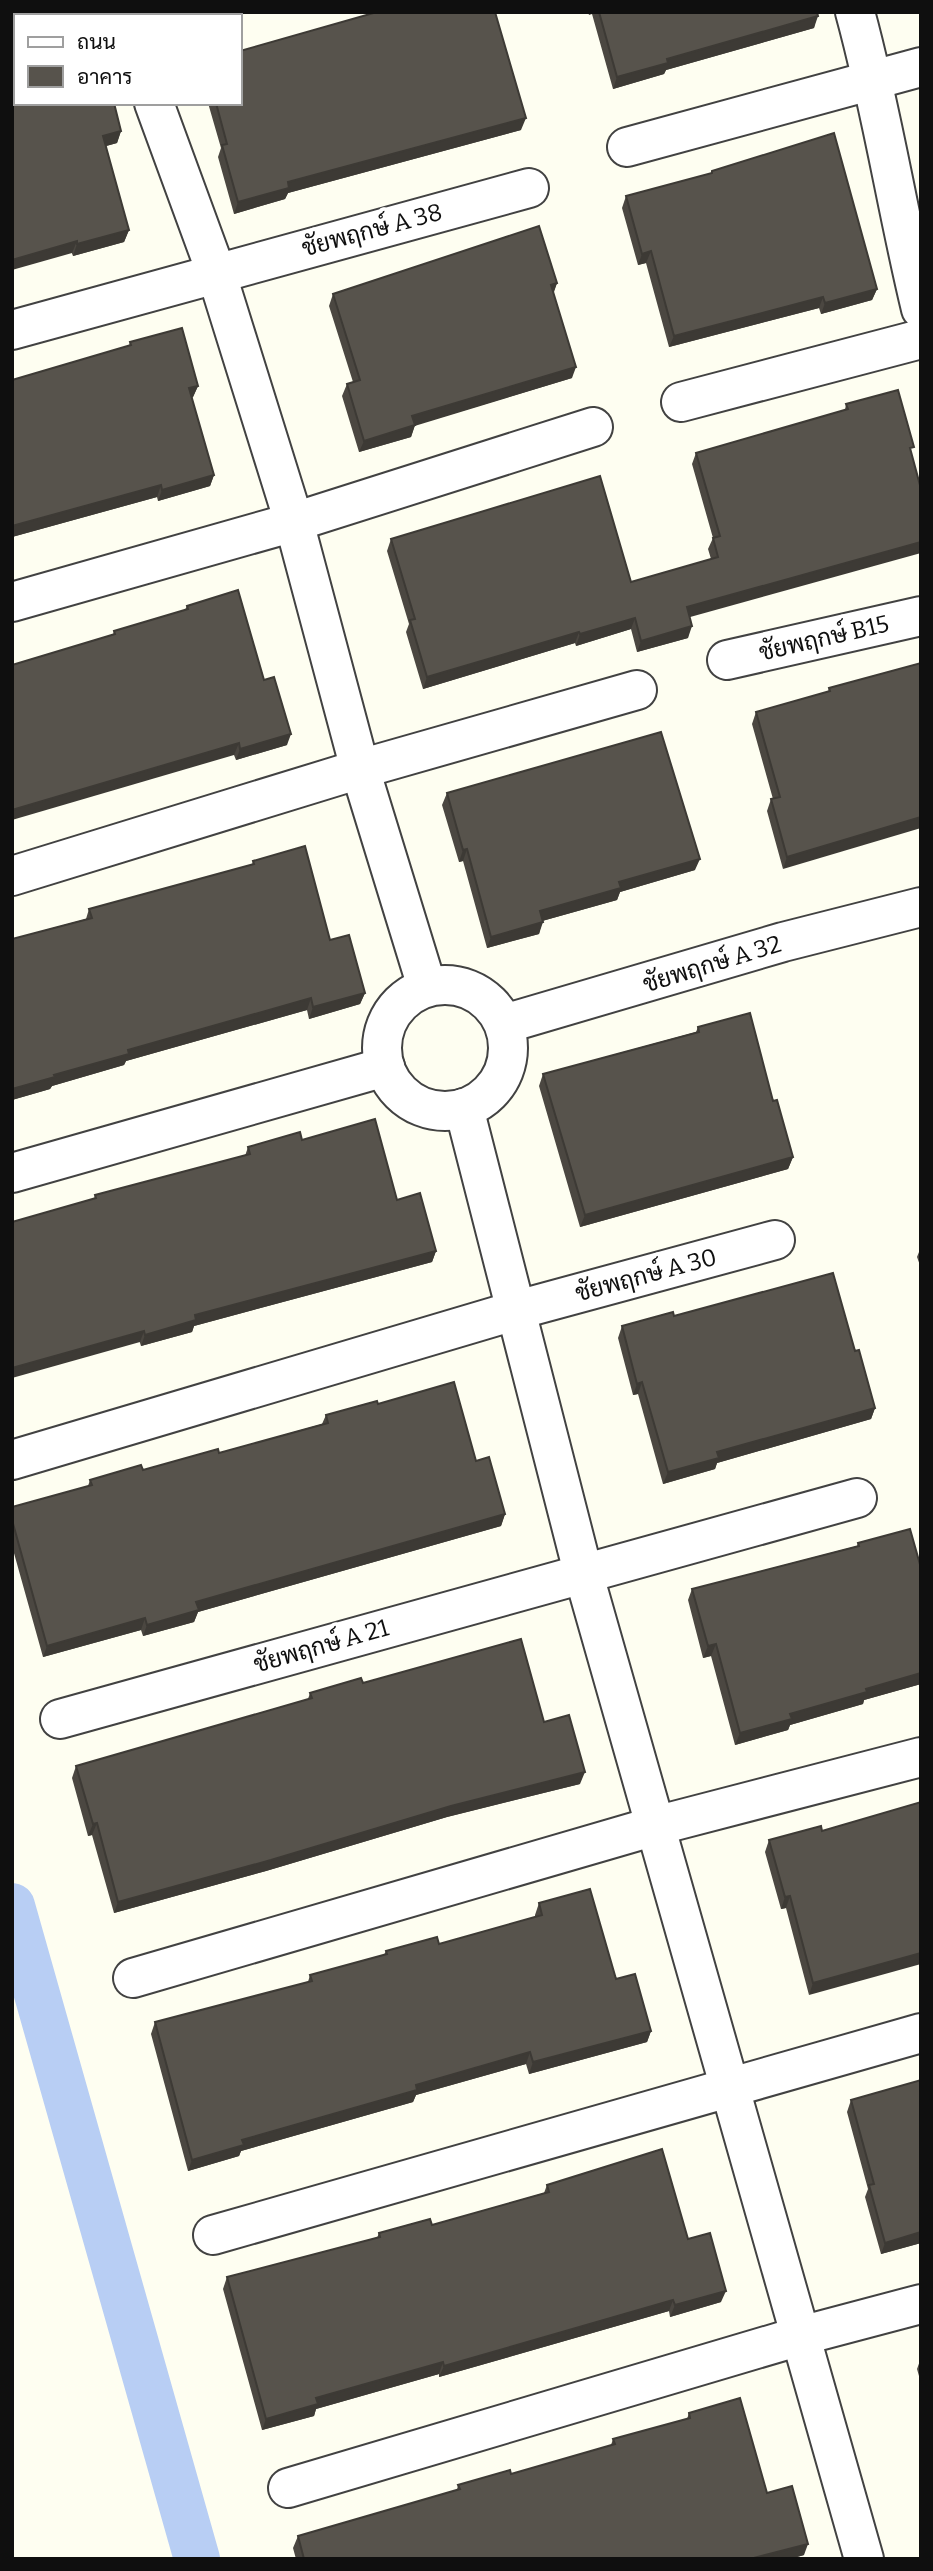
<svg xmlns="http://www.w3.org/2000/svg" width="933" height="2571" viewBox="0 0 933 2571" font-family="Bitter,Sarabun,serif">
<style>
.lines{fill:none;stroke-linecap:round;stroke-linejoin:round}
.canal{stroke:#b8cef4;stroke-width:46}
.street-casing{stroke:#424242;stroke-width:42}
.street{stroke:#fff;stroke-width:38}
.wall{fill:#4b4741}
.shaded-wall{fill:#3d3a35}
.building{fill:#57534c;stroke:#3d3a35;stroke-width:2}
.labels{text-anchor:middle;stroke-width:7;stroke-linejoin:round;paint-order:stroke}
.street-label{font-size:24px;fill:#0f0f0f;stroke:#fff}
</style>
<rect width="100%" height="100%" fill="#fefef1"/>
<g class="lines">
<polyline class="canal" points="12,1906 197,2559"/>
<defs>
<g id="street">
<polyline points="115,12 117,16"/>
<path d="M855 12C882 110 897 210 921 309"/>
<polyline points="187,16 198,12"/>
<polyline points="154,103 216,272 294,522 360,769 427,987"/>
<polyline points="627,147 921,67"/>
<polyline points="12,330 529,188"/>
<polyline points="681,402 921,339"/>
<polyline points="12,602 294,522 593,427"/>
<polyline points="727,660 921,616"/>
<polyline points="12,876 360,769 637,690"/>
<circle cx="445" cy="1048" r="63"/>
<polyline points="504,1024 783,942 921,907"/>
<polyline points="464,1108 583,1572 864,2559"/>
<polyline points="12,1173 385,1067"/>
<polyline points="12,1460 517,1310 775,1240"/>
<polyline points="60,1719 857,1498"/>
<polyline points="133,1978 655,1826 921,1757"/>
<polyline points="213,2235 921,2033"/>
<polyline points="288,2488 800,2336 921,2304"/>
</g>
</defs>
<use href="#street" class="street-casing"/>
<use href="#street" class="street"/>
</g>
<g class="wall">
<polygon points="588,12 817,12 814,28 666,70 664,74 613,89 592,14 589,15"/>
<polygon points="12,101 121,131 117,143 106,146 129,230 124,242 73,256"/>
<polygon points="208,103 240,103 521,130 288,193 285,199 234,214 218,157 221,148"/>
<polygon points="712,171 877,289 872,300 821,314 819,308 669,347 646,263 638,265 622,208 626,196 711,174"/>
<polygon points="557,283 553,293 572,378 415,425 411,437 359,452 342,396 347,384 353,382 329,306 333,294"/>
<polygon points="130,342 198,386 193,397 192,398 214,475 210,486 158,501 157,497 12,537 12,380 129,346"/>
<polygon points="898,390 690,617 688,638 637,652 631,629 576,646 575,643 423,689 406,632 409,624 387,551 391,539 631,582 711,559 708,549 713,538 692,464 696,453 845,410 846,404"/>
<polygon points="187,606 264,680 287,745 236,760 234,755 113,635 114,631 185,610"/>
<polygon points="921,663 783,869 767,811 771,799 773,799 752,724 756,712 828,692 829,688"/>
<polygon points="447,793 695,870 620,892 617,900 542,921 539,934 487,948 463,861 459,862 442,805"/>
<polygon points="253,861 330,940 365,993 360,1004 309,1019 307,1010 126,1061 124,1065 52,1086 50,1089 12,1100 12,939 86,919 89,909 252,865"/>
<polygon points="698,1027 773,1101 793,1157 788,1169 580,1227 539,1086 543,1074 696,1032"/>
<polygon points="302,1140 397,1200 436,1251 432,1262 194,1326 192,1332 141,1346 94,1199 95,1195 245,1156 248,1147"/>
<polygon points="921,1247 921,1268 917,1257"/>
<polygon points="674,1316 855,1351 875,1408 871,1419 717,1463 715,1469 663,1484 638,1394 633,1395 618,1338 622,1326"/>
<polygon points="378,1404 476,1461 505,1514 501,1526 198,1612 194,1622 143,1636 141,1630 43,1657 12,1546 12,1507 88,1486 90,1480 143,1470 219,1453 322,1424 326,1415"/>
<polygon points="858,1543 921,1568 921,1684 864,1700 863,1704 790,1725 788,1730 735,1745 711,1656 703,1658 688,1600 692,1589 857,1546"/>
<polygon points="363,1683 544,1722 580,1784 447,1817 266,1871 114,1913 92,1835 88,1836 72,1778 76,1766 308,1699 310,1693"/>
<polygon points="921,1802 809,1995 786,1908 781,1909 765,1852 769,1840 822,1831"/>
<polygon points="539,1903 616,1979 651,2031 647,2042 529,2074 526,2064 416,2095 413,2102 241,2151 239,2156 188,2171 151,2034 155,2022 308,1982 310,1975 384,1955 386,1951 439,1944 535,1917 535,1915"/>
<polygon points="851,2100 921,2243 881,2254 865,2197 868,2189 847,2112"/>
<polygon points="547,2185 688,2239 721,2302 670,2317 669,2311 439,2377 439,2374 316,2409 314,2416 262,2430 223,2289 227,2277 377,2238 379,2233 432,2225 544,2193"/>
<polygon points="921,2358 921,2383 917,2369"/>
<polygon points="689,2413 767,2493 804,2555 790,2559 296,2559 293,2548 298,2536 457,2490 458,2485 511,2474 611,2445 613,2439 687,2419"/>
</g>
<g class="shaded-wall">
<polygon points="818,16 814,28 666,70 664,74 613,89 617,77 667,59"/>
<polygon points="526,118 521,130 288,193 285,199 234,214 238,202 288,182"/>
<polygon points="121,131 117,143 99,148 103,136"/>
<polygon points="129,230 124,242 73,256 77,244"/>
<polygon points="77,241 72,253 12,270 12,260"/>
<polygon points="651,251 646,263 638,265 642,254"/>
<polygon points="557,283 553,295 551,285"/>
<polygon points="877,289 872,300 821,314 825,303"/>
<polygon points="823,297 819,308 669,347 674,336"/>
<polygon points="576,367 572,378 408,428 412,416"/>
<polygon points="198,386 193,397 185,400 189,388"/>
<polygon points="415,425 411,437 359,452 364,441"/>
<polygon points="214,475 210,486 158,501 162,490"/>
<polygon points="161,485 157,497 12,537 12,526"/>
<polygon points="921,542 921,553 683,619 687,607"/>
<polygon points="635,618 631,629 576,646 580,634"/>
<polygon points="692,626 688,638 637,652 641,641"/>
<polygon points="579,632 575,643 423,689 427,677"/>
<polygon points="291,734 287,745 236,760 240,749"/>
<polygon points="239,743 234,755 12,820 12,810"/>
<polygon points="921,817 921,828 783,869 787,857"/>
<polygon points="467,849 463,861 459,862 463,850"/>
<polygon points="700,859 695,870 620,892 617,900 535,923 540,911 619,882"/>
<polygon points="543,922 539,934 487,948 491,937"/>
<polygon points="365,993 360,1004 309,1019 313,1007"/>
<polygon points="311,998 307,1010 126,1061 124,1065 52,1086 50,1089 12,1100 12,1089 54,1075 128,1050"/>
<polygon points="793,1157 788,1169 580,1227 585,1215"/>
<polygon points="436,1251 432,1262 194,1326 192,1332 141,1346 145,1335 195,1315"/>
<polygon points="144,1331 140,1342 12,1378 12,1368"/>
<polygon points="642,1382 638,1394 633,1395 637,1384"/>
<polygon points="875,1408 871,1419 717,1463 715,1469 663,1484 668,1472 717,1452"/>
<polygon points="505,1514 501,1526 198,1612 194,1622 143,1636 147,1625 196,1602"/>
<polygon points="145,1618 141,1630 43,1657 47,1646"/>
<polygon points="716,1644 711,1656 703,1658 708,1646"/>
<polygon points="921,1673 921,1684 864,1700 863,1704 790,1725 788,1730 735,1745 740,1733 790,1714 866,1689"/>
<polygon points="585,1772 580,1784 447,1817 266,1871 114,1913 118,1902 451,1806"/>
<polygon points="97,1823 92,1835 88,1836 93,1824"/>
<polygon points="790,1896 786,1908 781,1909 785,1897"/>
<polygon points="921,1953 921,1964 809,1995 813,1983"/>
<polygon points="651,2031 647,2042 529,2074 533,2062"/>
<polygon points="530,2052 526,2064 416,2095 413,2102 241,2151 239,2156 188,2171 192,2160 242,2140 416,2085"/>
<polygon points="921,2232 921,2243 881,2254 885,2243"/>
<polygon points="726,2291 721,2302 670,2317 675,2305"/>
<polygon points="673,2300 669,2311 439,2377 444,2366"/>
<polygon points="443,2362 439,2374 316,2409 314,2416 262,2430 266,2419 316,2398"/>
<polygon points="808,2544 804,2555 790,2559 750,2559"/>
</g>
<g class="building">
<polygon points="377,12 495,12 526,118 288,182 289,188 238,202 222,145 227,144 216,103 240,103 240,51"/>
<polygon points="599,12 817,12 818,16 667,59 668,63 617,77"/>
<polygon points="16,100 16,103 114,103 121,131 103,136 129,230 77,244 77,241 12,260 12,101"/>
<polygon points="834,133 877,289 825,303 823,297 674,336 651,251 642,254 626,196 712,173 712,171"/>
<polygon points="539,226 557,283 551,285 576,367 412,416 415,425 364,441 347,384 360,380 333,294"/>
<polygon points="182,328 198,386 189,388 214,475 162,490 161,485 12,526 12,380 131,345 130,342"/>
<polygon points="898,390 914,447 910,448 921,489 921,542 687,607 692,626 641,641 635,618 580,634 579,632 427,677 410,620 415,619 391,539 600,476 631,582 718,557 713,538 720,536 696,453 848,409 846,404"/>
<polygon points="238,590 264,680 274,677 291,734 240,749 239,743 12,810 12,665 115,634 114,631 188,609 187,606"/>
<polygon points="921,663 921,817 787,857 771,799 780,797 756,712 830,691 829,688"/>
<polygon points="661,732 700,859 619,882 621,888 540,911 543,922 491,937 467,849 463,850 447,793"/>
<polygon points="305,846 330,940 349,935 365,993 313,1007 311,998 128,1050 129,1054 54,1075 55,1077 12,1089 12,939 92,918 89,909 254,864 253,861"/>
<polygon points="750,1013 773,1101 777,1100 793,1157 585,1215 543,1074 699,1032 698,1027"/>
<polygon points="375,1119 397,1200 420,1193 436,1251 195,1315 196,1320 145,1335 144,1331 12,1368 12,1222 96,1198 95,1195 250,1154 248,1147 300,1132 302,1140"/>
<polygon points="833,1273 855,1351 859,1350 875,1408 717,1452 719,1458 668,1472 642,1382 637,1384 622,1326 673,1312 674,1316"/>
<polygon points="454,1382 476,1461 489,1457 505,1514 196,1602 199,1610 147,1625 145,1618 47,1646 12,1520 12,1507 92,1485 90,1480 141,1465 143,1470 218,1449 219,1453 328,1423 326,1415 377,1401 378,1404"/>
<polygon points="910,1529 921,1568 921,1673 866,1689 867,1692 790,1714 792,1719 740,1733 716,1644 708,1646 692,1589 859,1546 858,1543"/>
<polygon points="521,1639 544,1722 569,1715 585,1772 451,1806 271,1860 118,1902 97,1823 93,1824 76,1766 312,1698 310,1693 361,1678 363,1683"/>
<polygon points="921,1802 921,1953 813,1983 790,1896 785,1897 769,1840 821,1826 822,1831"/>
<polygon points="590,1889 616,1979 635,1974 651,2031 533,2062 530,2052 416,2085 417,2090 242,2140 244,2145 192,2160 155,2022 312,1981 310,1975 387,1954 386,1951 437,1937 439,1944 542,1915 539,1903"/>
<polygon points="921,2080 921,2232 885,2243 869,2185 874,2184 851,2100"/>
<polygon points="662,2149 688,2239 710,2233 726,2291 675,2305 673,2300 444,2366 443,2362 316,2398 318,2404 266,2419 227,2277 380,2237 379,2233 430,2219 432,2225 549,2192 547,2185"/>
<polygon points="740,2398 767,2493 792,2486 808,2544 750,2559 304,2559 298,2536 460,2489 458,2485 510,2470 511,2474 615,2444 613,2439 690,2418 689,2413"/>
</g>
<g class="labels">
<g class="street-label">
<text transform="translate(372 230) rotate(-15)" y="8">ชัยพฤกษ์ A 38</text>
<text transform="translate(824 638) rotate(-13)" y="8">ชัยพฤกษ์ B15</text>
<text transform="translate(712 964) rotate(-17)" y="8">ชัยพฤกษ์ A 32</text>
<text transform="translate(646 1275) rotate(-15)" y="8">ชัยพฤกษ์ A 30</text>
<text transform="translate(321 1646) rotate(-16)" y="8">ชัยพฤกษ์ A 21</text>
</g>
</g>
<rect width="933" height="2571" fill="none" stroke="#0f0f0f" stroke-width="28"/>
<rect x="14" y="14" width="228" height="91" fill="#ffffff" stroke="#9f9f9f" stroke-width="2"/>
<rect x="28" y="37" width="35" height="10" fill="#ffffff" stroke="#9f9f9f" stroke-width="2"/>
<text x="77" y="49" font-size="21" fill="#0f0f0f">ถนน</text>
<rect x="28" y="66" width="35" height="21" fill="#57534c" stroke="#9f9f9f" stroke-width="2"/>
<text x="77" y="84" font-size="21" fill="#0f0f0f">อาคาร</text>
</svg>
